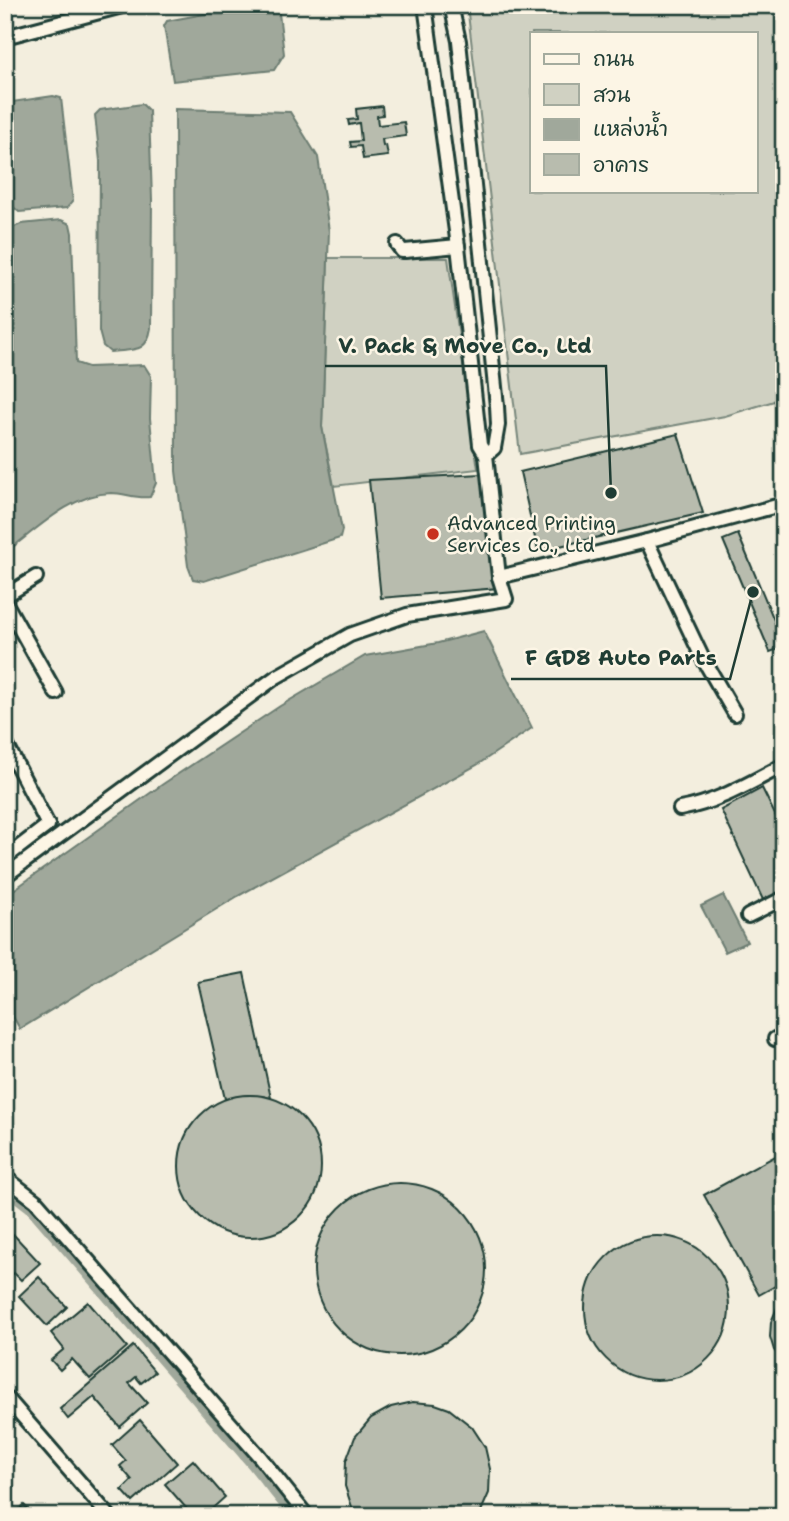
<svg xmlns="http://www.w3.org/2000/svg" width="789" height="1521" viewBox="0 0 789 1521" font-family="'Shantell Sans','Playpen Sans Thai',sans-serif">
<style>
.green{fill:#d0d1c2;stroke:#78877b;stroke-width:2;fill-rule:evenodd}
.water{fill:#a0a89b;stroke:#6c7d72;stroke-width:2}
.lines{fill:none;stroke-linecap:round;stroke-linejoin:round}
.canal{stroke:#a0a89b;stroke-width:14}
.building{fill:#b8bcae;stroke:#1f3d34;stroke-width:2}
.minor-casing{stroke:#1f3d34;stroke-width:18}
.minor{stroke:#fcf5e5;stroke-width:12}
.poi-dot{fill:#c8321e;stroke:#fcf5e5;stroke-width:2.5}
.labels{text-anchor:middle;stroke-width:5;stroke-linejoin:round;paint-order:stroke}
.poi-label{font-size:19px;fill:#1f3d34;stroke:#fcf5e5;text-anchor:start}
.leader{fill:none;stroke:#1f3d34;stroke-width:2.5}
.callout-dot{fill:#1f3d34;stroke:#fcf5e5;stroke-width:2.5}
.callout-label{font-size:21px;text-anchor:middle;font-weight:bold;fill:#1f3d34;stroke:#fcf5e5;stroke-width:5;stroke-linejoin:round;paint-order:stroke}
</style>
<rect width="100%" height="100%" fill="#f3eede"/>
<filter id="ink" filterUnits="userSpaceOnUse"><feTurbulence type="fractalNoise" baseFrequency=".0143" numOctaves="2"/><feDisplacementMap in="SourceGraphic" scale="14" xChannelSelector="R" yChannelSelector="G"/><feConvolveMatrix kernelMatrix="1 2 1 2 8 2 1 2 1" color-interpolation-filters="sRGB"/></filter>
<g filter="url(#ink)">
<g class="green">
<path d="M467 5H784V398L725 416 520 454ZM532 33H756V191H532Z"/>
<polygon points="328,258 448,258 478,469 334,486 322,427"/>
</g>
<g class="water">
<polygon points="252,5 278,5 284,54 274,70 173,81 164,26 167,21"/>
<polygon points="53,96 61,98 73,201 67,208 19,212 9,203 5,157 5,103"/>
<path d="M142 104 149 111 152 200 151 328C147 354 133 349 110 352L103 346 99 331 100 161 95 115 100 110Z"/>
<polygon points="175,109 290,112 318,157 329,231 322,427 342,530 340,538 204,581 193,579 188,566 176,471"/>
<path d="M61 220 70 224 72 233 76 363 88 367 144 365 151 376 150 418 156 483 150 497C136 499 125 493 111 493 71 494 36 530 5 553V231L21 224Z"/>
<polygon points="484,631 532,728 477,765 238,896 20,1029 5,1002 5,896 163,784 280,706 365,656 438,643"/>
<polygon points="723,895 747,942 725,952 701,906"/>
</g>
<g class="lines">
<polyline class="canal" points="5,1186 31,1206 255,1465 296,1516"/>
</g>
<g class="building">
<polygon points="382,106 383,115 377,116 378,125 404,122 406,136 382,139 383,146 386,145 388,156 363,159 361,146 351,147 350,142 361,141 359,123 349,125 348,120 357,119 356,109"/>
<polygon points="678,434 703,513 538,551 520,472"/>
<polygon points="482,474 498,588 381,598 369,480"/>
<polygon points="738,534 784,644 784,647 770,652 723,540"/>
<polygon points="762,788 784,833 784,890 763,900 721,810"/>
<polygon points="244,973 271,1098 248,1095 225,1099 198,982"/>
<circle cx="250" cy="1166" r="71"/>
<polygon points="779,1154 784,1164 784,1281 759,1295 704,1195"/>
<circle cx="400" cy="1269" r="86"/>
<polygon points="13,1234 40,1263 21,1280 14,1273 5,1281 5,1240"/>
<circle cx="657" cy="1308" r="72"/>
<polygon points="39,1277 67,1307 47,1326 19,1296"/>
<polygon points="784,1301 784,1363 774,1350 770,1337 771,1322 777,1308"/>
<polygon points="88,1302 127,1347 90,1379 72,1359 60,1370 51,1360 64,1349 51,1333"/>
<polygon points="133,1346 155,1372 141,1383 136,1377 129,1383 147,1403 120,1427 94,1397 68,1419 60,1409"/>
<polygon points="413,1402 435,1404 449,1409 472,1427 485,1447 490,1469 489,1493 479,1516 358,1516 353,1510 345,1486 346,1461 355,1437 371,1418 391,1407"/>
<polygon points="140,1420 177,1463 133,1502 122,1490 132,1480 120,1466 126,1461 112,1445"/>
<polygon points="193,1460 225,1497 204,1516 193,1516 165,1484"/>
<polygon points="24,1505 34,1516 12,1516"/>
</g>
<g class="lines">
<defs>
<g id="minor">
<polyline points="451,5 459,41 497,406 498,425 494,448 486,455"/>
<polyline points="5,37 126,5"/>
<polyline points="397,244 402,251 405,251 458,246"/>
<polyline points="647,541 702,657 735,714"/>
<polyline points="499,577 647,541 784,504"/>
<polyline points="5,596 36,577"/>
<polyline points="5,602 56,693"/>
<polyline points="5,742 48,825 5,858"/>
<path d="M680 809C718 802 750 783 784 765"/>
<polyline points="5,876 276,677 350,635 407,615 506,599 499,577 486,455 480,445 458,246 425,5"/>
<polyline points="748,916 784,898"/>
<polyline points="775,1039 784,1035"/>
<polyline points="5,1177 36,1201 260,1457 307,1516"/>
<polyline points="5,1396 109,1516"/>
</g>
</defs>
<use href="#minor" class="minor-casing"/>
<use href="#minor" class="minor"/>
</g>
</g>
<circle class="poi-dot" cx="433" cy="534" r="7"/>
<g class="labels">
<g class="poi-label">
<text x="447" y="530">Advanced Printing<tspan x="447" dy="22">Services Co., Ltd</tspan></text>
</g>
</g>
<path class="leader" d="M611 493L606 366H325M753 592L730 679H511"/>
<g class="callout-dot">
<circle cx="611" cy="493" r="7"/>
<circle cx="753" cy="592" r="7"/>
</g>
<g class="callout-label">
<text x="465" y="353">V. Pack &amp; Move Co., Ltd</text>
<text x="621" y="665">F GD8 Auto Parts</text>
</g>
<rect width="789" height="1521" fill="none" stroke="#fcf5e5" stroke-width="28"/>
<rect x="14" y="14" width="761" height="1493" fill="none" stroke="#1f3d34" stroke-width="2.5" filter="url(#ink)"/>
<rect x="530" y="32" width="228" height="161" fill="#fcf5e5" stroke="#a4ab9e" stroke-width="2"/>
<rect x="544" y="54" width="35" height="10" fill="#fcf5e5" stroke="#a4ab9e" stroke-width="2"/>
<text x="593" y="66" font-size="21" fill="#1f3d34">ถนน</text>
<rect x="544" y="84" width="35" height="21" fill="#d0d1c2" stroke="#a4ab9e" stroke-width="2"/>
<text x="593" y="102" font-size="21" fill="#1f3d34">สวน</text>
<rect x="544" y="119" width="35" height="21" fill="#a0a89b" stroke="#a4ab9e" stroke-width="2"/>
<text x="593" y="136" font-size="21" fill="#1f3d34">แหล่งน้ำ</text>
<rect x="544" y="154" width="35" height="21" fill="#b8bcae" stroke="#a4ab9e" stroke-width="2"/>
<text x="593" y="172" font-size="21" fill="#1f3d34">อาคาร</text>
</svg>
